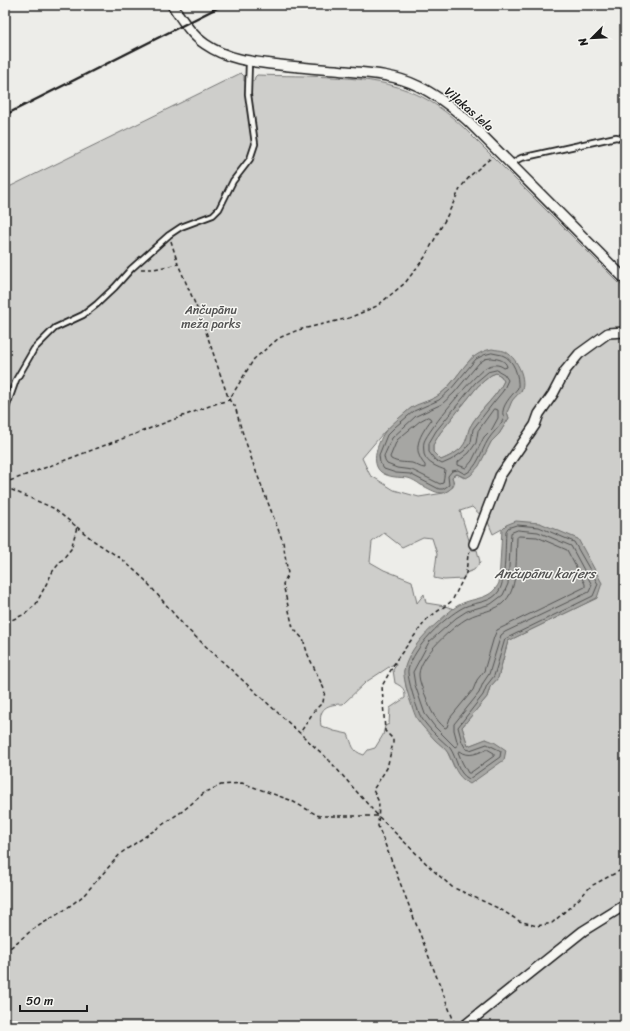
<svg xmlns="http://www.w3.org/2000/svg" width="630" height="1031" viewBox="0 0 630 1031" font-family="Sriracha,sans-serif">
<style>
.green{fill:#cececb;stroke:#757574;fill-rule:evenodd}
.water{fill:#a6a6a3;stroke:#6f6f6d;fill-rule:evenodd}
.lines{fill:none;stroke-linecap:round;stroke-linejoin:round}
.shore{stroke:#535352;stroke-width:1}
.service-casing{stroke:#1c1c1c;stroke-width:8}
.minor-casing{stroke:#1c1c1c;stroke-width:12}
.path{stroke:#1c1c1c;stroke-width:1.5;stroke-dasharray:4 3;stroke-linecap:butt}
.service{stroke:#f6f6f2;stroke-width:4.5}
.minor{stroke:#f6f6f2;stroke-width:9}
.rail{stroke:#1c1c1c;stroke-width:2.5}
.labels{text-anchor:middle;stroke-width:3;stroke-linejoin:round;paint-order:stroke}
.street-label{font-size:12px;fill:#1c1c1c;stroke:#f6f6f2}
.park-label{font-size:12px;fill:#515151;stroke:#f6f6f2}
.water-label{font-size:13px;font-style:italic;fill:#535352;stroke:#f6f6f2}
</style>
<rect width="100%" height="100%" fill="#edede9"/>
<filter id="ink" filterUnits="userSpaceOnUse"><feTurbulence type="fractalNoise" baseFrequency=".025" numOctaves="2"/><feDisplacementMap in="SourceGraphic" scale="8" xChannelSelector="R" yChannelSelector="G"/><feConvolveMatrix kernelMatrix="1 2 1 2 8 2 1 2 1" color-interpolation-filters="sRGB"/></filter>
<g filter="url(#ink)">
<g class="green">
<path d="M241 73 244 76V81H254L255 77 257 75C306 77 372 73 416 94 434 102 449 114 463 127L625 289V1026H5V189ZM473 356 522 390 512 400 507 412 509 418 499 434 491 442 482 459 464 478 457 474 454 475 452 477 454 483 453 487 444 493 419 497 394 490 370 475 362 458 384 432 411 408 437 397 448 387ZM472 507 488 522 493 534 502 529 506 525 597 598 508 641 498 678 490 687 487 697 462 727 468 746 487 739 454 767 447 751 429 733 417 718 406 687 404 671 408 660 454 609 445 606 426 603 424 594 417 603 412 581 384 570 370 562 372 542 384 533 402 547 423 537 432 538 437 554 434 578 444 580 463 579 466 573 474 570 480 562 477 550H472L460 511ZM395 663 396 665 393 670 395 683C403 687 405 689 405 698L390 708 389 724 385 726 383 735 375 748 368 750 364 755C351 751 353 745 348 734L334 731 321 726C318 708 327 704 343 704L366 682Z"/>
<path d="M496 373 501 376 504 381C496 398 479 410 470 427 467 433 468 440 462 447 457 453 448 457 441 460L433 452V445L440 433 478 386 491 375Z"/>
</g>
<g class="water">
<path d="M492 349C496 350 501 350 504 351 516 356 526 377 522 389 520 394 514 397 512 401 510 405 509 409 507 412L509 418 499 434 491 442 479 466 471 475 466 478 457 474 454 475 452 477C454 484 454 486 449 490 439 497 431 489 421 485 417 482 412 479 408 478 399 477 389 478 381 472 370 463 378 443 384 433 387 428 406 412 411 408 418 403 428 402 436 397 459 383 463 354 492 349ZM496 373 501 376 504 381C496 398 479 410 470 427 467 433 468 440 462 447 457 453 448 457 441 460L433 452V445L440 433 478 386 491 375Z"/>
<path d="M516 521 540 523 578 539 602 583 597 598 508 641 498 678 490 687 487 697 462 727 468 746 486 739 494 742 506 750 504 760 470 784C455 776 455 766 448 753 445 748 439 744 435 740 429 733 422 727 417 719 413 712 402 677 404 670 409 651 423 635 437 623 445 616 453 607 463 603 478 597 491 599 499 583L502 529 506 525Z"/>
</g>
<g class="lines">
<g class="shore">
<path d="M492 353C495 354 499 354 502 355 514 359 519 376 518 388 513 394 504 403 503 411 502 416 505 416 503 420 499 428 492 433 488 440 481 451 478 468 465 474L458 470 452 471 448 476 449 485 443 489H439L410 474 396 473 384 469 380 463 379 455 387 435 395 427 414 411 439 400 451 389 476 359 484 355Z"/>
<path d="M492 358C498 359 506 360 507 367L504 368C499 364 493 364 487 367 476 372 428 430 424 442 423 445 424 451 424 454 427 464 438 467 445 470L443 483 440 484 412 470 397 468 387 464 385 461 384 456 392 438 416 416 442 404 454 393 479 363 485 359Z"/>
<polygon points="497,370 504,374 508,380 503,391 494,402 473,429 471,442 464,451 451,460 442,464 435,460 429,452 429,443 436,431 459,403 475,383 488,372"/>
<polygon points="494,409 498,410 498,418 492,429 484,437 472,461 466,468 458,465 458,462 469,453 476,443 478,431"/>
<path d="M428 417 430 418 431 420C420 435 411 449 425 465V468C420 468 416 464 412 463 404 462 398 463 391 459L390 457 397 440 420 421Z"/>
<path d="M517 525 539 527 574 542 598 584 593 596 505 639 494 676 487 685 483 695 458 727 462 742 466 749 470 750 487 744 501 751 500 757 469 779C457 773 457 758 450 748 446 744 441 740 437 736 431 730 425 724 421 717 417 710 407 678 408 670 414 647 443 618 464 607 475 602 492 603 499 591 506 580 505 546 506 531L508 528Z"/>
<polygon points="518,530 538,532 571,546 592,585 589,592 505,632 501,635 489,674 483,683 479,693 454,724 454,730 458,745 455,747 435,727 425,714 415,685 413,672 429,642 456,618 467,611 491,604 503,595 508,584 511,533"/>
<path d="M519 536 537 537 567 550 585 584V587L497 630 494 637 484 671 477 680 473 690 450 718 447 727 445 728C435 719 430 710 426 697 423 690 419 682 419 674 420 656 453 626 468 618 480 611 496 612 506 600 518 587 516 555 517 538Z"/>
<path d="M487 749 494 753V756L470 773H468L462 762 458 752 460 751C469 758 478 753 487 749Z"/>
</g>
<defs>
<g id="service">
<polyline points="512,164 517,160 521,158 616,137 625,139"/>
<polyline points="5,411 16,380 34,349 55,328 83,315 97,304 115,287 131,269 169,235 181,227 213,215 219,209 233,181 250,159 255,144 248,94 249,62"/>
</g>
<g id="minor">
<path d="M172 5C182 19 190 34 205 44 228 60 253 62 280 65 298 67 316 69 335 70 363 73 392 73 418 86 437 95 452 107 468 121L625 279"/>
<polyline points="474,544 500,476 535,425 539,414 553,394 565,371 579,354 608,333 625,332"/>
<polyline points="464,1026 583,931 625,905"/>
</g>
</defs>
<use href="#service" class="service-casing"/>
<use href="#minor" class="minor-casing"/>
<g class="path">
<polyline points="171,241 178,264 202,320 229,400 235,406 241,428 254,466 283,542 288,574 283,584 293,628 303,639 308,655 325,691 323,702 314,711 300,733"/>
<polyline points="141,269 154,269 178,264"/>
<polyline points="5,485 7,482 215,404 229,400 254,359 279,338 298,330 349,318 377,306 405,283 425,257 446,218 461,187 471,175 492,157"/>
<polyline points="5,487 53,508 77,527 71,549 53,571 36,604 25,614 5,623"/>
<polyline points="77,527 94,541 123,560 145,580 185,627 329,760 378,816 434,871 452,887 500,909 519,921 537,926 552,923 579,899 591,886 625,868"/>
<polyline points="5,952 32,930 63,911 83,896 121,853 184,810 204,793 221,785 242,783 290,800 319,816 378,816"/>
<polyline points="455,1024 378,826 379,802 373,790 387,768 393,743 393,739 385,731 382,686 397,659 427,619 452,601 466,573 468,555 470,551"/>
</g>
<use href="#service" class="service"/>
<use href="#minor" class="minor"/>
<polyline class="rail" points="5,115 223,5"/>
</g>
</g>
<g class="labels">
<g class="street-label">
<text transform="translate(469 109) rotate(41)" y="4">Viļakas iela</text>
</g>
<g class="park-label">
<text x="211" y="314">Ančupānu<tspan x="211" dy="14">meža parks</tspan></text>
</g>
<g class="water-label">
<text x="545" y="578">Ančupānu karjers</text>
</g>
</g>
<rect width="630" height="1031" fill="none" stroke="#f6f6f2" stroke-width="20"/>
<rect x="10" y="10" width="610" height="1011" fill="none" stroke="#1c1c1c" stroke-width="1.5" filter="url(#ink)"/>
<g transform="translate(592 38) rotate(246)" stroke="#f6f6f2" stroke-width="3" paint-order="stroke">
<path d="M0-3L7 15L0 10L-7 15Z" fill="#1c1c1c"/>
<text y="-6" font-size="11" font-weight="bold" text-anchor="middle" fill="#1c1c1c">N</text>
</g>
<path d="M20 1005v6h67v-6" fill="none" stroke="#1c1c1c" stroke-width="2"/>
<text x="26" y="1005" font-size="12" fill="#1c1c1c" stroke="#f6f6f2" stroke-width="3" paint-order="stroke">50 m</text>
</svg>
